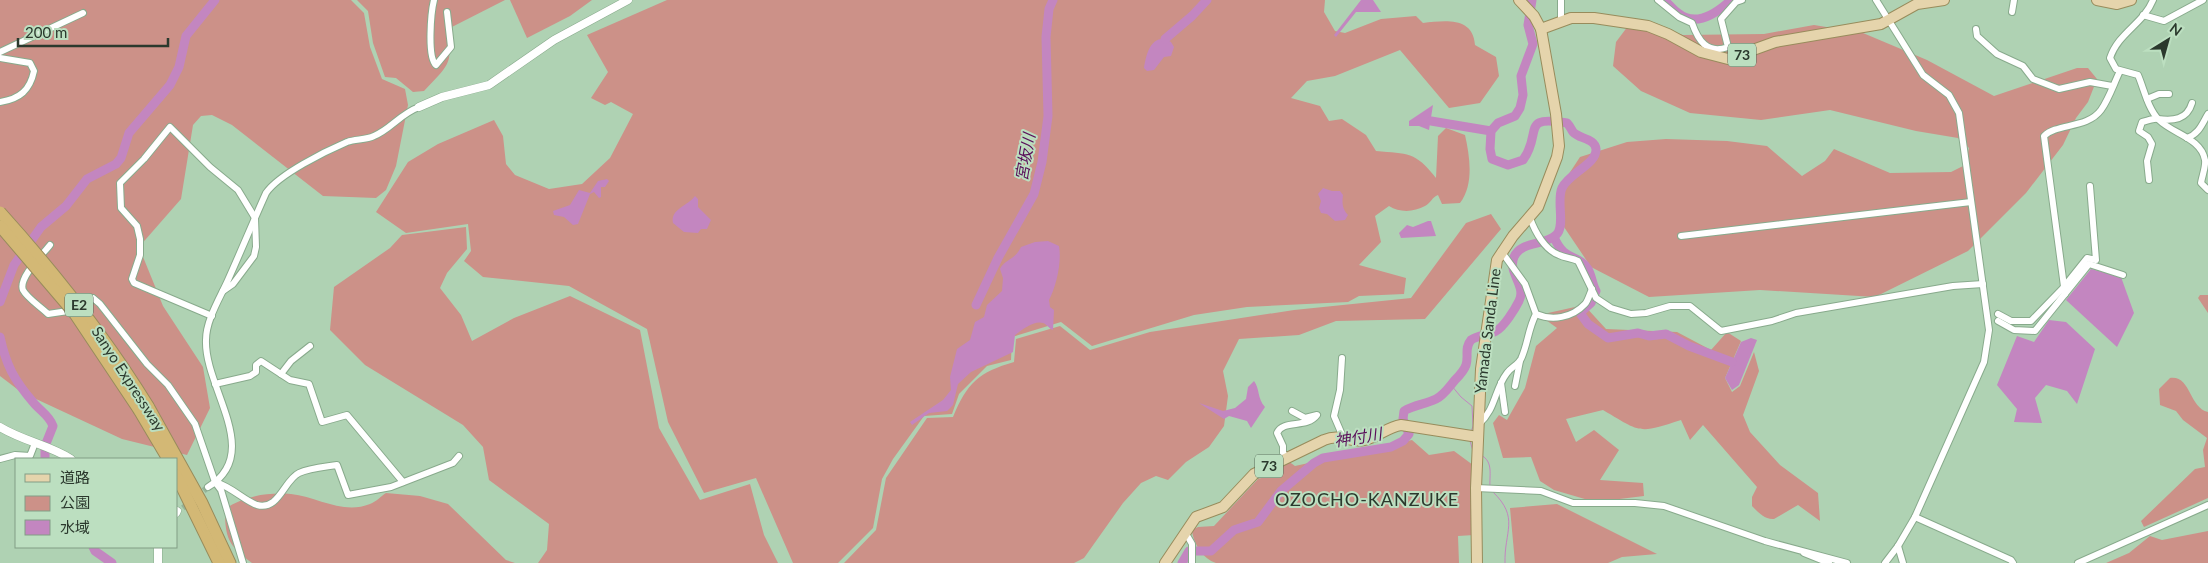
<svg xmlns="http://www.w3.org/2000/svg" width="2208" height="563" viewBox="0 0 2208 563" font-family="Lato,'Noto Sans JP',sans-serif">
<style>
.green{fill:#cc9188}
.water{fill:#c386c0}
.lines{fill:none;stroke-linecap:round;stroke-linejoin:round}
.stream{stroke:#c386c0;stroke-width:1}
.river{stroke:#c386c0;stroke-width:9}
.minor-tunnel{stroke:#95b398;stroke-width:6;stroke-dasharray:6 3;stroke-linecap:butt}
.minor-casing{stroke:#88aa8c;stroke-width:8}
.tertiary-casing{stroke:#88aa8c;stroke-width:9}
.primary-casing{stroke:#988c5c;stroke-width:12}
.motorway-casing{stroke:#988c5c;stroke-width:13}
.minor{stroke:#fff;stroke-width:6}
.tertiary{stroke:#fff;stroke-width:8}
.primary{stroke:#e5d4ac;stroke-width:10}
.motorway{stroke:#d3b875;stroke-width:11}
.motorway-bridge-casing{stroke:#988c5c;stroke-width:13;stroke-linecap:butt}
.motorway-bridge{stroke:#d3b875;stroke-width:11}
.labels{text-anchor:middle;stroke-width:4;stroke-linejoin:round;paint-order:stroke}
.shield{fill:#bcdfc0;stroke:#566b59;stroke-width:1}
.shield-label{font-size:14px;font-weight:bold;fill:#2b392d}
.street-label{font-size:15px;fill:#2b392d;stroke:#bcdfc0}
.water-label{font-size:16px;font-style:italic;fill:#5a0f5a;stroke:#bcdfc0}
.quarter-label{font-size:18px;letter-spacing:1px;fill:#2b392d;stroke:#bcdfc0}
</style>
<rect width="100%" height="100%" fill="#afd2b3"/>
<g class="green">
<polygon points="0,0 351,0 364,13 370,47 382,79 405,89 408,105 396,166 386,190 376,198 323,196 232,125 212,115 201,116 193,125 181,199 139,247 163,306 203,367 210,408 187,455 122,439 21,392 0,376"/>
<path d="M357 0H505L446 30C456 64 445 68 424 91L413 92 396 78 385 77 373 43 368 11Z"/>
<polygon points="510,0 592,0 570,16 527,38"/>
<path d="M667 0H1325L1324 12 1335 31 1345 33 1381 19 1416 16 1423 23C1444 21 1473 16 1475 45L1496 57 1499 76 1480 103 1449 108 1400 50 1335 76 1307 81 1291 98 1320 106 1329 121 1342 119 1366 135 1376 151C1408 154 1415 151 1436 178L1438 136 1446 128 1465 135C1470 157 1474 185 1460 203L1442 204 1438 195C1432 197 1431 203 1425 206 1414 212 1400 213 1389 206L1375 216 1381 242 1359 265 1406 278 1404 294 1359 296 1348 302 1247 307 1194 315 1092 346 1061 322 1012 337 1011 360 987 366 959 394 952 414 924 416 893 459 882 479 873 528 838 563H793L756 478 704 493 668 422 647 329 569 286 483 277 464 261 471 251 468 224 406 233 376 212 408 162 438 144 494 120 503 136 506 164 515 175 549 189 582 184 610 158 633 114 611 102 605 105 591 98 608 72 587 35Z"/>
<polygon points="1814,25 1863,33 1927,60 1994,96 2077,68 2088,68 2097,79 2088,102 2076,118 2063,145 2026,193 1968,251 1875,297 1760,290 1649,297 1591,267 1562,224 1559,189 1580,157 1627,142 1666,139 1727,141 1767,146 1802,176 1825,161 1834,149 1890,173 1951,172 1965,165 1969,148 1958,138 1916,131 1830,110 1761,120 1690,113 1641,91 1613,66 1616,42 1628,26 1657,26 1683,35 1764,34"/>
<path d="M1491 214 1501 229 1425 319 1336 321 1299 335 1239 339 1223 371 1228 396 1224 426 1209 447 1186 462 1168 480 1156 476 1141 483 1123 503 1084 558 1074 563H844L876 530 886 478 927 418 953 417C967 383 979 372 1014 362L1016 339 1060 326 1090 350 1150 332 1294 310 1411 298 1466 223Z"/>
<polygon points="466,227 467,249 447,273 440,288 461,315 472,341 514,318 570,296 640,330 659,428 700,500 750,484 764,535 778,563 538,563 547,550 549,524 489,480 483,447 463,425 365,365 330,330 334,287 390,248 402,235"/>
<polygon points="2200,295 2208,295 2208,313 2198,298"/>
<path d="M1584 305 1606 329 1677 332 1711 350 1727 332 1741 341 1725 378 1732 392 1740 386 1754 352 1759 371 1743 415 1750 432 1780 465 1818 493 1820 521 1798 505 1774 519C1765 520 1758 512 1752 506V497L1757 487 1703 425 1690 440 1681 420C1638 434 1642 433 1603 410L1566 419 1576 442 1594 430 1619 450 1600 480 1643 483 1644 496 1595 502 1554 490 1540 481 1531 457 1503 458 1493 423 1499 415 1507 420 1525 388 1536 346 1557 328 1539 315Z"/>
<path d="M2170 378C2191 375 2189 408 2208 412V498L2144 527 2141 521 2195 469 2205 467 2203 450 2207 438 2183 420 2176 411 2160 405 2159 389Z"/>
<path d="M1412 440 1429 455 1454 451 1473 465 1474 535 1458 536 1459 563H1216C1203 559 1193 543 1192 530L1198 527 1214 526 1258 479 1283 471 1282 463 1288 461 1295 466Z"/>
<path d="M386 493 420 496 448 504 506 560 515 563H252C228 545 225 538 225 509 244 496 268 492 291 494 318 497 343 515 370 504 376 502 381 496 386 493Z"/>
<polygon points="1557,504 1657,554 1622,557 1608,563 1515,563 1510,508"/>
<polygon points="2208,531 2208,563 2106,563 2129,553 2150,536 2162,540"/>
</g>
<g class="water">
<polygon points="1361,0 1373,0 1381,12 1356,12 1336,37 1334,35"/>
<path d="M1166 39 1171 42 1174 47 1171 56 1164 57 1154 70 1147 71 1144 68C1146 57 1149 37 1166 39Z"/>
<polygon points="1433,105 1429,130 1419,126 1409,126 1409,121"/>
<polygon points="607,179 609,181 605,187 601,187 601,197 599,198 594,192 590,194 578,224 573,225 564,217 554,215 553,211 570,205 579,190 590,193 598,181"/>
<path d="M1323 188 1332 191H1340L1343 195C1342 202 1342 209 1348 215L1345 220 1335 221 1327 214 1321 213 1319 208 1321 201 1318 194Z"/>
<path d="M695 196 698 199V207L711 220 707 229H701L698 233 684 232 673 223C670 209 688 206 695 196Z"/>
<polygon points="1428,221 1431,221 1436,236 1401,238 1399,233 1407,225 1413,227"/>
<path d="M1048 241 1059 246C1062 262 1056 287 1049 300L1050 307 1054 310 1053 330C1049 329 1047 324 1043 323 1034 320 1022 330 1015 335L1013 352 971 372 958 384 953 405 947 411 929 413 912 425 910 422 943 400 951 390 950 377 957 349 970 340 975 322 984 317 987 305 1002 291 1003 278 1000 269C1005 259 1014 261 1021 247L1035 242Z"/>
<polygon points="2091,269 2121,277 2134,313 2117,347 2066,300"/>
<polygon points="2049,320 2066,322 2095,349 2077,404 2067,391 2046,385 2035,398 2042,423 2014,422 2017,409 1997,385 2017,336 2034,342"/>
<polygon points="1751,338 1757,340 1739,385 1732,390 1725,378 1741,342"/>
<path d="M1254 381C1260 389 1257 398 1265 407L1251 428 1247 421 1229 416 1224 419 1199 403 1223 411 1235 408 1246 399 1248 387Z"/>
</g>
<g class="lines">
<g class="stream">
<polyline points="1451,385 1461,397 1472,406 1473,426 1471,432"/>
<polyline points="1470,441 1473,451"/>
<path d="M1481 455C1494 462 1489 475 1490 487"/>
<path d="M1493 492C1520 518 1504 531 1505 563"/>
</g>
<g class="river">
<path d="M1663 0C1669 3 1672 9 1678 13 1696 28 1717 13 1731 0"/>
<polyline points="1165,39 1192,16 1207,0"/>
<polyline points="1431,121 1491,131"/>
<path d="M1554 237C1564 262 1579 254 1588 269 1592 276 1592 284 1596 291L1591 303 1580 313 1588 324 1608 338 1638 333 1649 336 1666 334 1689 346 1732 362"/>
<polyline points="0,302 14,265 41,227 66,206 87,179 116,164 121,158 129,133 170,85 179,67 186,36 215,0"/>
<polyline points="976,305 998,258 1034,194 1042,162 1048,116 1046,37 1049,9 1053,0"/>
<path d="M0 337C6 365 14 380 33 402 40 411 49 415 53 426L45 446V459"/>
<polyline points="93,547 95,551 112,563"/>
<path d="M1182 563 1189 551H1211L1234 530 1258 522 1281 491 1314 463 1323 458 1391 447 1403 441 1409 434 1403 419 1404 411C1414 405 1426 404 1436 399 1444 395 1449 387 1455 380 1459 376 1464 371 1466 365 1469 356 1464 348 1471 340 1478 335 1489 335 1496 331 1504 327 1515 309 1519 301 1527 286 1507 272 1514 257 1521 241 1544 246 1556 235 1566 227 1556 201 1562 188 1569 173 1597 164 1596 149 1595 138 1579 139 1573 132 1571 129 1570 126 1567 123 1519 115 1543 133 1523 160L1508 165 1492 159 1490 149 1491 131 1498 123 1515 116 1520 108 1523 95 1521 76 1533 44 1528 25 1532 0"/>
</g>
<polyline class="minor-tunnel" points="183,508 208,487"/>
<defs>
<g id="minor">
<path d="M434 0C431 12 427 57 436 65L451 47 447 12"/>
<polyline points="1561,0 1561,21"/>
<path d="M1658 0 1679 17 1692 23C1698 40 1707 55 1728 47L1721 19 1736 2 1742 0"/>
<polyline points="1876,0 1923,75 1949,95 1959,113 1989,330 1984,362 1915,517 2011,560 2013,563"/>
<path d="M2153 0C2144 23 2118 33 2110 58L2116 69 2138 75C2144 89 2148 109 2159 120 2173 134 2201 138 2205 160 2206 167 2202 176 2201 183L2208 190"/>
<polyline points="2012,12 2014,0"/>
<polyline points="2143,15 2164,21 2203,0"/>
<polyline points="1976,29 1977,36 1997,54 2023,66 2033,79 2059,89 2090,82 2112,86"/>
<polyline points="0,52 83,13"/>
<path d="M0 58 30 63 34 71C30 90 20 99 0 102"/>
<polyline points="2147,99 2159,94 2169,94"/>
<path d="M2187 138C2199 134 2202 124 2208 114"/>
<path d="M2149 180 2147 161 2152 144 2148 137 2139 131 2142 122C2147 121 2154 118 2158 119 2173 121 2187 120 2192 103"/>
<path d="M1530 218C1535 232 1545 250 1559 255 1565 258 1572 258 1578 261L1596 298 1611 308 1631 314 1646 313 1670 306H1690L1721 331 1772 321 1796 313 1953 286 1983 284"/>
<polyline points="1681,236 1971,202"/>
<path d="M50 245C43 254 18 278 23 290 27 298 41 307 48 314L68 311 85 297 93 298 100 304 147 364 168 385 195 424 215 482 221 490 243 563"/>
<path d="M1501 251 1525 284 1536 314C1552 321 1572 318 1585 304 1588 301 1590 293 1592 289"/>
<path d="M2065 294 2044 136C2057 123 2087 129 2101 110 2109 99 2114 83 2120 71"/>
<polyline points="1998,314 2011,321 2031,321 2063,288 2087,258 2096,260 2090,186"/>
<polyline points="212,316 134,283 132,279 140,255 140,239 137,226 121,208 120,183 144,159 170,127 210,167 238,190 255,218 256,247 254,256 233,284 223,291"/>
<polyline points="1998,321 2014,330 2035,331 2089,264 2123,275"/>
<polyline points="1342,358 1340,390 1334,416 1343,437"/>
<polyline points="281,374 291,361 310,346"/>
<polyline points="1501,383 1505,412"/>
<polyline points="215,384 250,376 256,372 256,365 261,361 290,380 309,384 322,422 347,415 403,482"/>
<polyline points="1515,386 1520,361"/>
<path d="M1479 424C1496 409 1494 390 1507 373 1511 367 1518 365 1521 359 1528 344 1528 329 1536 314"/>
<path d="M1287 457 1283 453V446L1277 433C1283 419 1307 429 1317 415L1305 418 1292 411"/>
<polyline points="0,459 15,455 30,456 35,443"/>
<path d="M215 482C232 487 245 501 257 505 279 511 284 480 299 473 310 468 325 467 337 465L348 495 391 487 453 463 459 456"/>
<path d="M208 487C264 453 204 388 206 340 206 320 220 298 228 280 241 251 253 222 266 193 279 174 326 151 347 142 356 139 366 140 374 136 391 129 400 114 419 107"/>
<polyline points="1476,488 1541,491 1573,503 1635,503 1664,506 1765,541 1847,563"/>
<polyline points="1185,532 1192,544 1192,563"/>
<polyline points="1898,546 1903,563"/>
<polyline points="1804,553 1829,563"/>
<polyline points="1885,563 1898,546 1915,517"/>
<polyline points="2078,563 2208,505"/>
</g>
<g id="tertiary">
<polyline points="419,107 442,97 489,85 554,40 628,0"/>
<path d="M0 427C23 441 49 445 71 459"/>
<polyline points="176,513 177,511"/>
<polyline points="158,563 158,547"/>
</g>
<g id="primary">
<polyline points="2097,0 2117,4 2131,0"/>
<polyline points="1541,29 1571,18 1594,18 1648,26 1668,34 1701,52 1728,59 1775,42 1881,24 1917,4 1944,0"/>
<path d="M1165 563 1196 517 1223 507 1254 474 1324 440C1341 433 1348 443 1364 440 1377 438 1387 427 1401 425L1478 437"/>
<polyline points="1477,563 1476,488 1481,369 1497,260 1513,236 1538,207 1557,157 1559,146 1556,114 1541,29 1534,16 1519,0"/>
</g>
<g id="motorway">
<polyline points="148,406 202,503 230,563"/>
<polyline points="139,410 168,459"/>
<polyline points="176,475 219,563"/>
</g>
</defs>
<use href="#minor" class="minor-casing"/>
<use href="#tertiary" class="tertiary-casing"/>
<use href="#primary" class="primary-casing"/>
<use href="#motorway" class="motorway-casing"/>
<use href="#minor" class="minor"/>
<use href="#tertiary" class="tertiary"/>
<use href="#primary" class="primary"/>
<use href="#motorway" class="motorway"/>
<defs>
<g id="motorway-bridge">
<path d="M0 212C55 273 105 336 148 406"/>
<polyline points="0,226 75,314 139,410"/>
</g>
</defs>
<use href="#motorway-bridge" class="motorway-bridge-casing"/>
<use href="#motorway-bridge" class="motorway-bridge"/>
</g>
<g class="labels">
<g class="shield">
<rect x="1728" y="43.5" width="28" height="23" rx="4"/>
<rect x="65" y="293.5" width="28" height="23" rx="4"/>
<rect x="1255" y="454.5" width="28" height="23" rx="4"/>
</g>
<g class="shield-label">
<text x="1742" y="60">73</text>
<text x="79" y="310">E2</text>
<text x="1269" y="471">73</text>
</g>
<g class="street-label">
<text transform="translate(1488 331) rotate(-83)" y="5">Yamada Sanda Line</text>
<text transform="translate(128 379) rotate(57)" y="5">Sanyo Expressway</text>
</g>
<g class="water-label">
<text transform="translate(1025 157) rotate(-80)" y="6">宮坂川</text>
<text transform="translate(1358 437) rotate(-9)" y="6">神付川</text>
</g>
<g class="quarter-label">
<text x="1367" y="506">OZOCHO-KANZUKE</text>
</g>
</g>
<rect x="15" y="458" width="162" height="90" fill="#bcdfc0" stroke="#829d85"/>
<rect x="25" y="474" width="25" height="8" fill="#e5d4ac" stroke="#829d85"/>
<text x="60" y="483" font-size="15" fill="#2b392d">道路</text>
<rect x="25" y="496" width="25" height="15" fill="#cc9188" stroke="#829d85"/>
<text x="60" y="508" font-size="15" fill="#2b392d">公園</text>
<rect x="25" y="520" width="25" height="15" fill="#c386c0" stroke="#829d85"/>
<text x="60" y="533" font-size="15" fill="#2b392d">水域</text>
<g transform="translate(2168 40) rotate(37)" stroke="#bcdfc0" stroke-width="4" paint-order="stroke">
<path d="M0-4L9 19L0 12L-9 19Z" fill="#2b392d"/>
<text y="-8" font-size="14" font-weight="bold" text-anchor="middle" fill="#2b392d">N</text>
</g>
<path d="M18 38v8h150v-8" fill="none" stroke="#2b392d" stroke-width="2.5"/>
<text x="25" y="38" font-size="15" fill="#2b392d" stroke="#bcdfc0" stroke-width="4" paint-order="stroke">200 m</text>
</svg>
